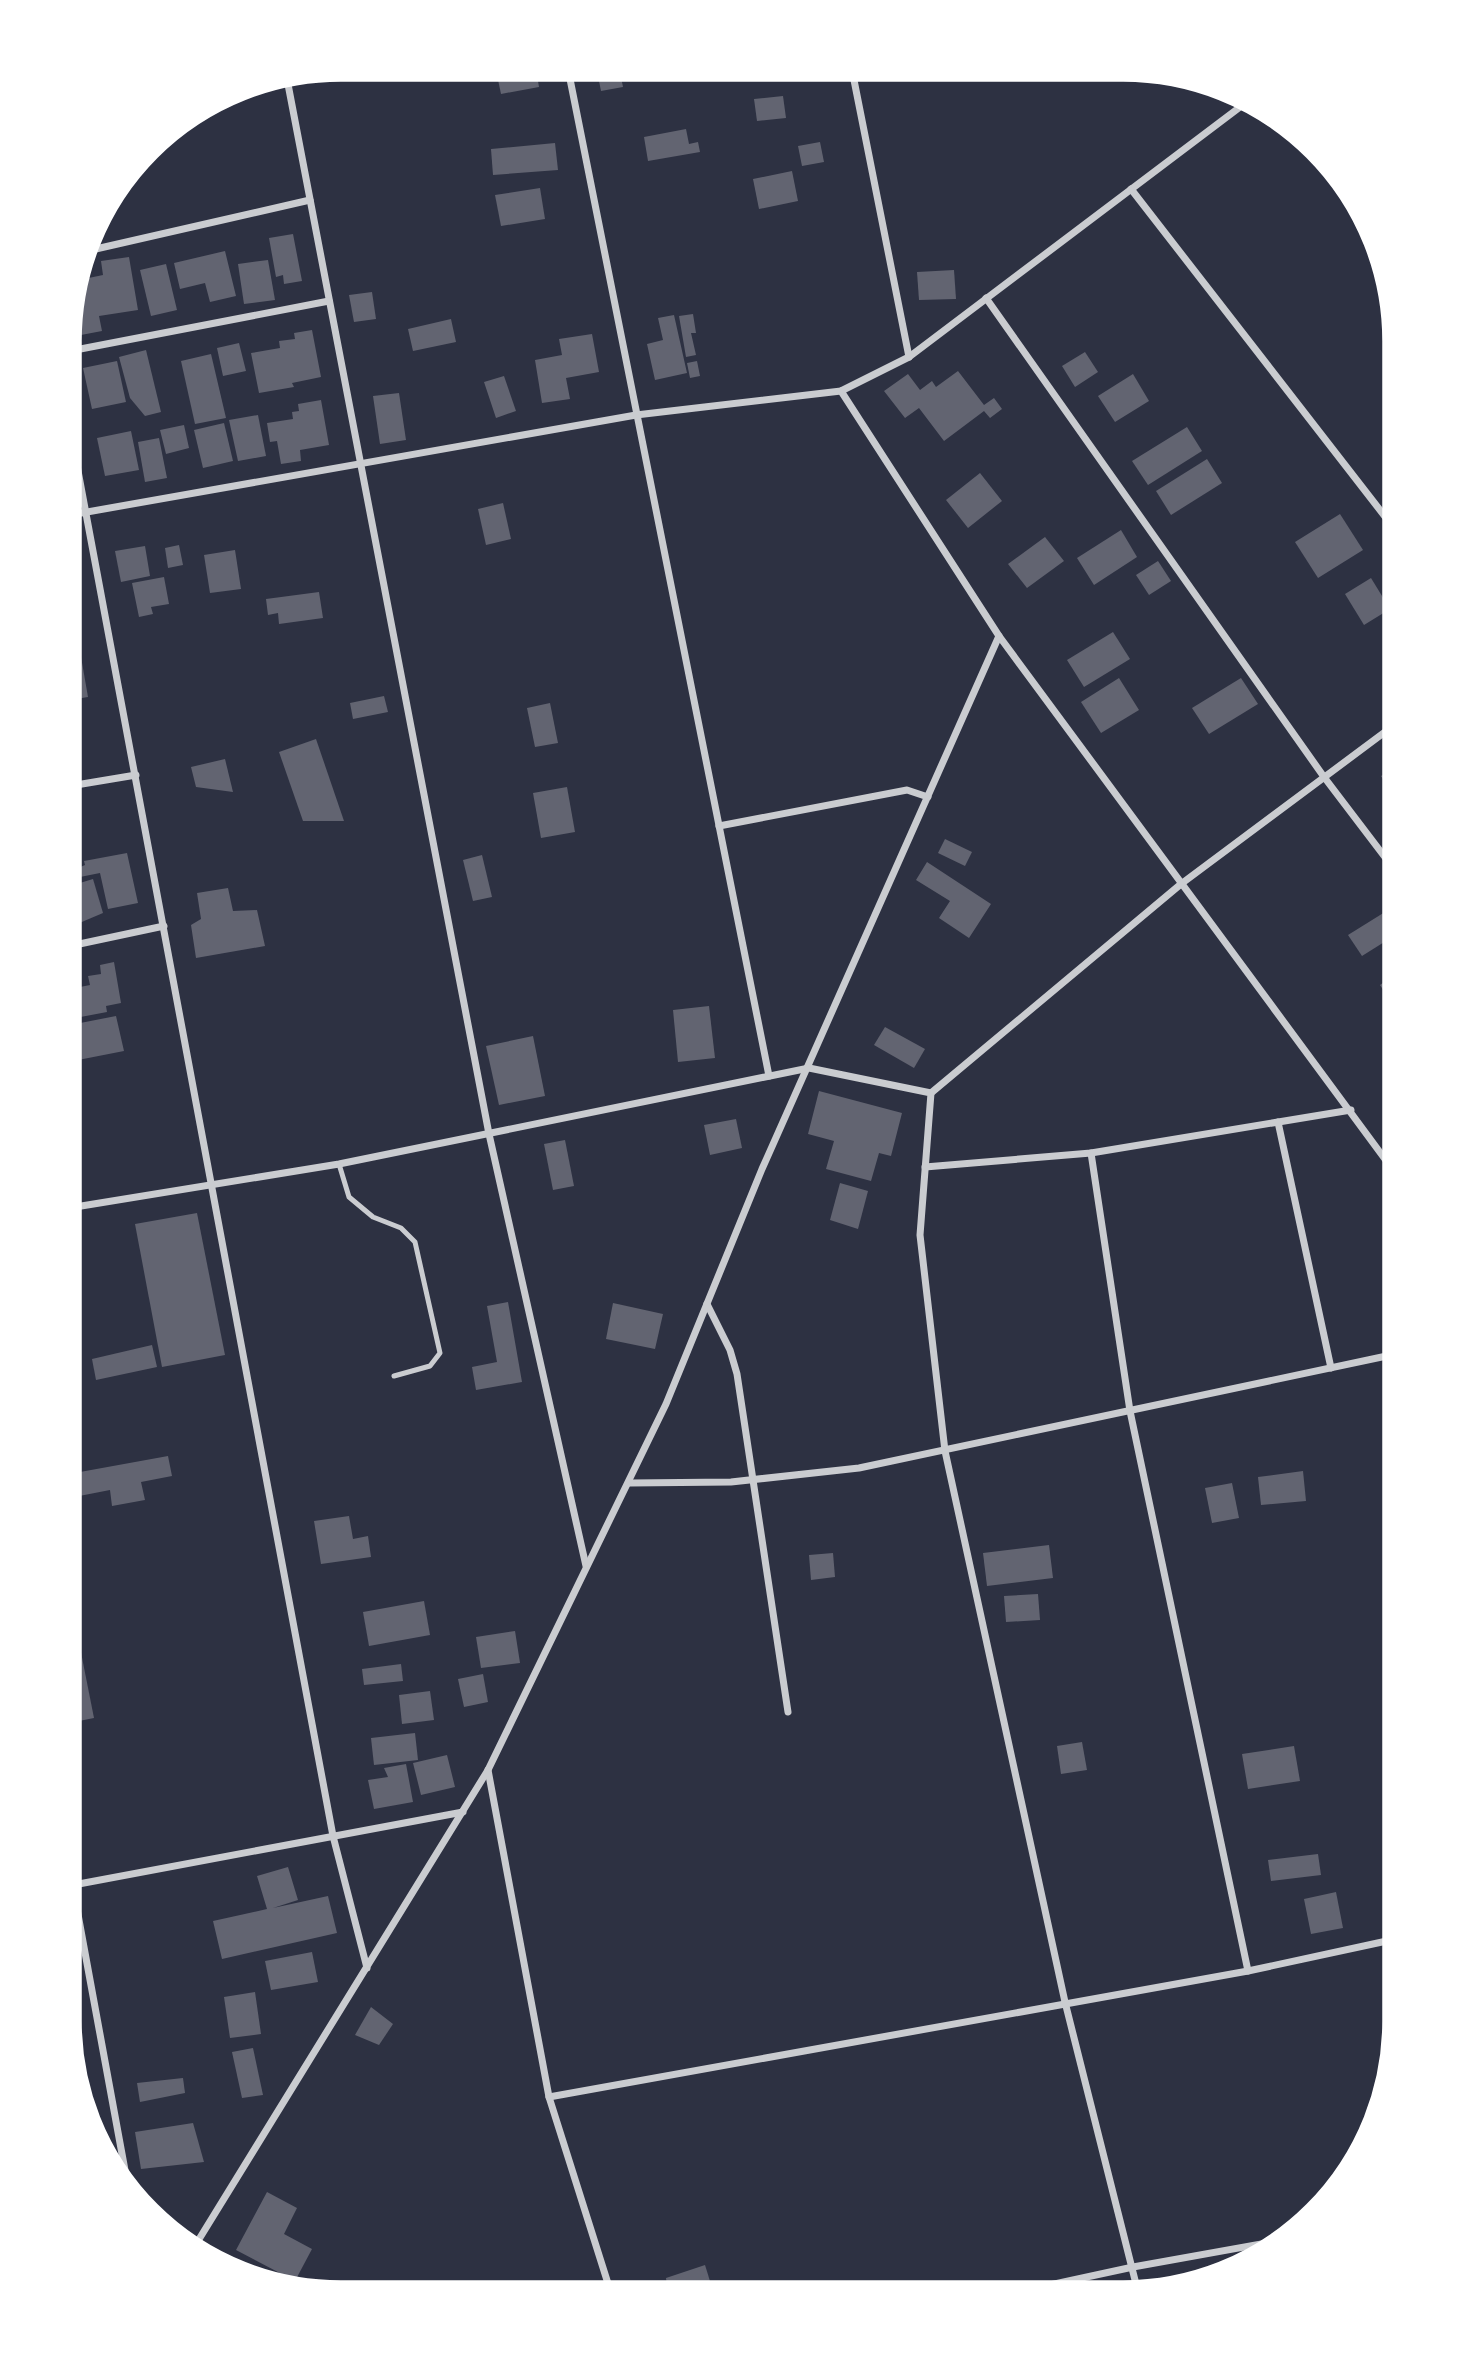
<svg xmlns="http://www.w3.org/2000/svg" width="1465" height="2363" viewBox="0 0 1465 2363" font-family="'Titillium Web',sans-serif">
<style>
.building{fill:#626471}
.lines{fill:none;stroke-linecap:round;stroke-linejoin:round}
.service{stroke:#caccd0;stroke-width:5}
.minor{stroke:#caccd0;stroke-width:7}
.rim{fill:none;stroke:#fff;stroke-width:3.5}
</style>
<rect width="100%" height="100%" fill="#2d3142"/>
<g class="building">
<polygon points="536,69 539,87 501,94 497,75"/>
<polygon points="663,69 704,69 704,70 665,79"/>
<polygon points="620,72 623,87 601,91 598,76"/>
<polygon points="783,96 786,118 757,121 754,99"/>
<polygon points="686,129 689,144 698,142 700,152 648,161 644,137"/>
<polygon points="820,142 824,162 802,166 798,146"/>
<polygon points="555,143 558,170 493,175 491,149"/>
<polygon points="792,171 798,201 759,209 753,179"/>
<polygon points="540,188 545,219 501,226 495,195"/>
<polygon points="293,234 302,281 284,284 283,275 276,277 269,238"/>
<polygon points="225,251 236,296 210,302 205,283 180,289 174,263"/>
<polygon points="129,257 138,310 99,316 102,331 81,335 74,294 79,280 103,275 101,261"/>
<polygon points="268,260 275,300 244,304 238,264"/>
<polygon points="166,264 177,310 151,316 140,270"/>
<polygon points="954,270 956,299 919,300 917,272"/>
<polygon points="372,292 376,319 354,322 349,295"/>
<polygon points="693,314 696,333 691,333 696,355 686,357 679,316"/>
<polygon points="674,315 687,373 655,380 647,344 663,340 658,318"/>
<polygon points="451,319 456,342 413,351 408,329"/>
<polygon points="312,330 321,377 292,383 294,387 259,393 251,353 280,348 279,341 295,339 294,333"/>
<polygon points="592,334 599,372 566,378 570,399 542,403 535,360 562,355 559,339"/>
<polygon points="239,343 246,371 223,376 217,348"/>
<polygon points="146,350 161,412 145,416 130,398 119,357"/>
<polygon points="1085,352 1098,372 1075,387 1062,366"/>
<polygon points="211,354 226,418 195,424 181,361"/>
<polygon points="117,361 126,402 92,409 83,368"/>
<polygon points="697,361 700,376 690,378 687,363"/>
<polygon points="958,371 984,405 994,398 1002,409 990,418 984,411 944,441 919,408 905,418 884,391 908,374 920,390 932,381 936,387"/>
<polygon points="1133,374 1149,401 1115,422 1098,396"/>
<polygon points="504,376 516,411 496,418 484,382"/>
<polygon points="399,393 406,440 380,444 373,396"/>
<polygon points="321,400 329,445 300,450 301,461 281,464 277,441 270,442 267,423 293,419 292,412 299,411 298,404"/>
<polygon points="258,415 266,456 238,461 229,420"/>
<polygon points="224,423 233,461 203,468 194,430"/>
<polygon points="184,425 189,448 166,454 160,430"/>
<polygon points="1187,427 1202,451 1148,485 1132,461"/>
<polygon points="131,431 139,470 105,476 97,438"/>
<polygon points="159,438 167,478 145,482 138,442"/>
<polygon points="1207,459 1222,483 1171,515 1156,491"/>
<polygon points="980,473 1002,501 968,528 946,500"/>
<polygon points="503,503 511,539 486,545 478,509"/>
<polygon points="1340,514 1363,550 1318,578 1295,542"/>
<polygon points="1121,530 1137,557 1094,585 1077,558"/>
<polygon points="1045,537 1064,561 1027,588 1008,564"/>
<polygon points="179,545 183,565 168,568 165,548"/>
<polygon points="145,546 150,576 121,582 115,551"/>
<polygon points="235,550 241,589 210,593 204,555"/>
<polygon points="1158,561 1171,581 1149,595 1136,575"/>
<polygon points="164,577 169,604 151,607 153,614 139,617 132,583"/>
<polygon points="1371,578 1390,609 1364,625 1345,594"/>
<polygon points="319,592 323,618 279,624 278,613 268,615 266,599"/>
<polygon points="1113,632 1130,659 1084,687 1067,660"/>
<polygon points="80,651 88,697 70,700 70,652"/>
<polygon points="1119,678 1139,710 1101,733 1081,702"/>
<polygon points="1241,678 1258,704 1209,734 1192,708"/>
<polygon points="384,696 388,712 353,719 350,703"/>
<polygon points="550,703 558,743 535,747 527,708"/>
<polygon points="316,739 344,821 303,821 279,752"/>
<polygon points="225,759 233,792 196,787 191,767"/>
<polygon points="1397,767 1397,800 1381,776"/>
<polygon points="567,787 575,832 541,838 533,793"/>
<polygon points="945,839 972,852 965,866 938,853"/>
<polygon points="127,853 138,903 108,909 100,873 80,877 78,868 85,865 84,861"/>
<polygon points="482,855 492,897 473,901 463,860"/>
<polygon points="927,862 991,904 969,938 939,918 950,901 916,880"/>
<polygon points="93,879 103,913 70,927 70,886"/>
<polygon points="228,888 233,911 257,910 265,946 196,958 191,925 201,919 197,893"/>
<polygon points="1393,907 1397,913 1397,934 1362,956 1348,935"/>
<polygon points="114,962 121,1003 106,1006 107,1012 70,1019 70,989 90,985 88,976 101,974 100,965"/>
<polygon points="1394,975 1397,979 1397,1011 1380,985"/>
<polygon points="709,1006 715,1058 678,1062 673,1010"/>
<polygon points="116,1016 124,1051 73,1061 70,1051 70,1025"/>
<polygon points="885,1027 925,1049 914,1068 874,1045"/>
<polygon points="533,1036 545,1096 499,1105 486,1046"/>
<polygon points="819,1091 902,1113 891,1156 879,1153 871,1181 826,1169 834,1141 808,1134"/>
<polygon points="736,1119 742,1148 710,1155 704,1125"/>
<polygon points="565,1140 574,1186 553,1190 544,1144"/>
<polygon points="840,1183 868,1191 858,1229 830,1220"/>
<polygon points="197,1213 225,1355 162,1367 135,1224"/>
<polygon points="508,1302 522,1382 476,1390 472,1367 497,1362 487,1306"/>
<polygon points="613,1303 663,1314 655,1349 606,1339"/>
<polygon points="152,1345 157,1367 96,1380 92,1359"/>
<polygon points="168,1456 172,1476 141,1482 145,1500 112,1506 110,1490 69,1498 69,1474"/>
<polygon points="1303,1471 1306,1501 1261,1505 1258,1477"/>
<polygon points="1232,1483 1239,1518 1212,1523 1205,1488"/>
<polygon points="349,1516 353,1539 368,1536 371,1557 321,1564 314,1521"/>
<polygon points="1049,1545 1053,1578 987,1586 983,1553"/>
<polygon points="833,1553 835,1577 811,1580 809,1555"/>
<polygon points="69,1592 94,1718 69,1723"/>
<polygon points="1038,1594 1040,1620 1006,1622 1004,1596"/>
<polygon points="424,1601 430,1635 369,1646 363,1612"/>
<polygon points="515,1631 520,1663 481,1668 476,1637"/>
<polygon points="401,1664 403,1681 364,1685 362,1669"/>
<polygon points="483,1674 488,1702 464,1707 458,1679"/>
<polygon points="430,1691 434,1720 402,1724 399,1695"/>
<polygon points="415,1733 418,1760 374,1765 371,1738"/>
<polygon points="1082,1742 1087,1770 1061,1774 1057,1746"/>
<polygon points="1294,1746 1300,1781 1248,1789 1242,1754"/>
<polygon points="447,1755 455,1787 421,1795 413,1763"/>
<polygon points="406,1764 413,1802 374,1809 368,1780 388,1777 384,1768"/>
<polygon points="1318,1854 1321,1875 1271,1881 1268,1860"/>
<polygon points="288,1867 298,1900 273,1908 328,1896 337,1933 222,1959 213,1921 267,1909 257,1876"/>
<polygon points="1336,1892 1343,1928 1311,1934 1304,1899"/>
<polygon points="312,1952 318,1982 271,1990 265,1961"/>
<polygon points="255,1992 261,2034 230,2038 224,1997"/>
<polygon points="371,2007 393,2024 379,2045 355,2035"/>
<polygon points="253,2048 263,2095 242,2098 232,2052"/>
<polygon points="183,2078 185,2093 140,2102 137,2083"/>
<polygon points="193,2123 204,2162 141,2169 135,2132"/>
<polygon points="267,2192 297,2208 284,2234 312,2249 295,2281 236,2250"/>
<polygon points="705,2265 714,2294 668,2293 666,2278"/>
</g>
<g class="lines">
<polyline class="service" points="339,1164 349,1197 373,1217 401,1228 415,1242 440,1353 430,1366 394,1376"/>
<g class="minor">
<polyline points="568,69 769,1076"/>
<polyline points="852,70 909,357"/>
<polyline points="287,79 489,1134 586,1566"/>
<polyline points="1131,189 1397,532"/>
<polyline points="87,251 310,200"/>
<polyline points="986,298 1324,777 1397,873"/>
<polyline points="70,351 329,301"/>
<polyline points="841,391 999,636 1396,1174"/>
<polyline points="70,428 333,1836 367,1968"/>
<polyline points="70,515 636,415 841,391 909,357 1248,101"/>
<polyline points="70,786 136,775"/>
<polyline points="719,826 907,790 928,797"/>
<polyline points="70,946 164,926"/>
<polyline points="931,1093 1181,884 1397,723"/>
<polyline points="1278,1122 1331,1368"/>
<polyline points="1091,1153 1130,1411 1248,1971"/>
<polyline points="925,1167 1091,1153 1351,1110"/>
<polyline points="69,1208 339,1164 809,1068 931,1093 920,1235 945,1451 1065,2002 1138,2292"/>
<polyline points="707,1304 730,1350 737,1374 788,1712"/>
<polyline points="630,1483 731,1482 859,1468 1396,1354"/>
<polyline points="488,1770 549,2097 611,2293"/>
<polyline points="68,1860 129,2192"/>
<polyline points="68,1886 463,1812"/>
<polyline points="549,2097 1248,1971 1396,1939"/>
<polyline points="193,2249 488,1770 666,1404 762,1169 999,636"/>
<polyline points="1008,2294 1133,2267 1289,2239"/>
</g>
</g>
<path d="M0 0H1465V2363H0ZM341 80H1123A261 261 0 0 1 1384 341V2021A261 261 0 0 1 1123 2282H341A261 261 0 0 1 80 2021V341A261 261 0 0 1 341 80Z" fill="#fff" fill-rule="evenodd"/>
<path class="rim" d="M341 80H1123A261 261 0 0 1 1384 341V2021A261 261 0 0 1 1123 2282H341A261 261 0 0 1 80 2021V341A261 261 0 0 1 341 80Z"/>
</svg>
